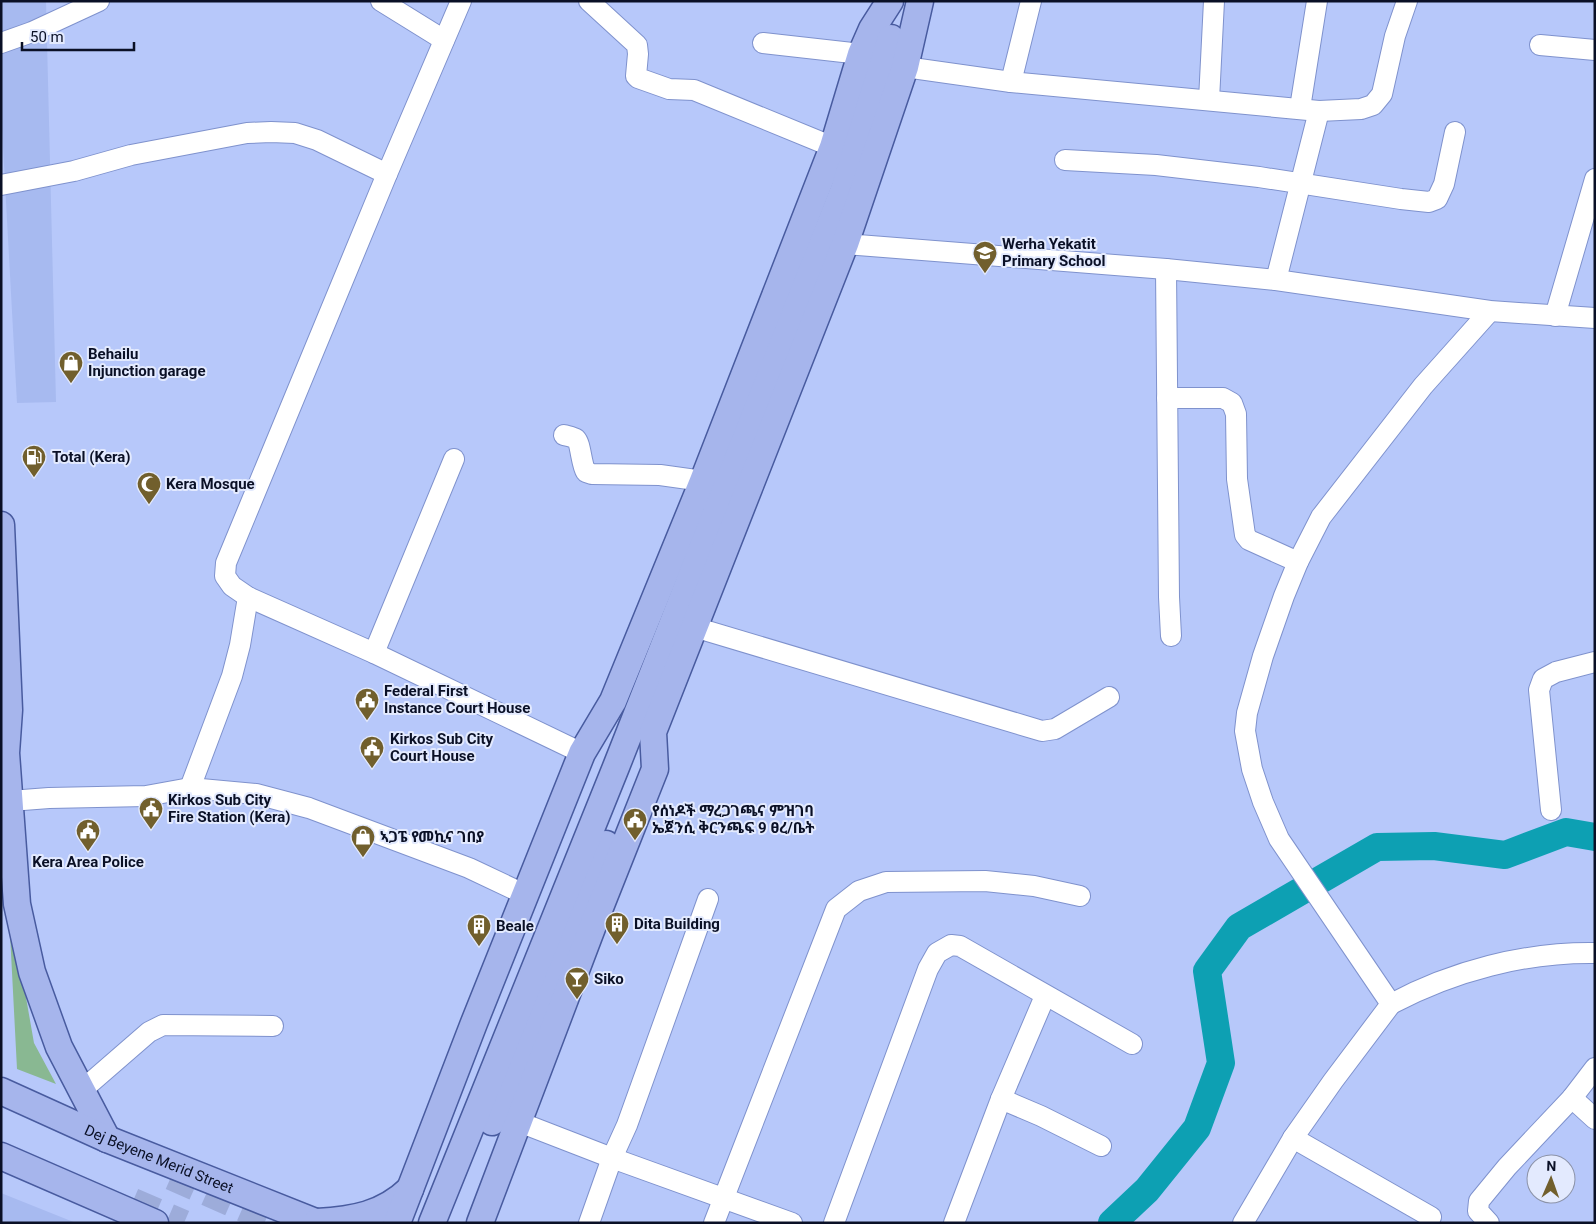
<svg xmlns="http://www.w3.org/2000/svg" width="1596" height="1224" viewBox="0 0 1596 1224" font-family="Roboto,'Noto Sans Ethiopic',sans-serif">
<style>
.built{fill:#a7baf0}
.green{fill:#89b892}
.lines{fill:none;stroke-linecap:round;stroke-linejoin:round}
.river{stroke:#0da0b3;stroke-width:28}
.major-tunnel{stroke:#9dacda;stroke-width:26;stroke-dasharray:26 13;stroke-linecap:butt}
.minor-casing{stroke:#7f92cd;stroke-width:22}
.major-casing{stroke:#485b9f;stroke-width:29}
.minor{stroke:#fff;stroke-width:20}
.major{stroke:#a6b5ec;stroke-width:26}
.labels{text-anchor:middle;stroke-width:4;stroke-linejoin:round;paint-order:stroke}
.poi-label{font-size:15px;font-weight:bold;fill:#0a1026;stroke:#e3eafe;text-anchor:start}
.street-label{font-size:15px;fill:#0a1026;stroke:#e3eafe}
</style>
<rect width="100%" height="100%" fill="#b7c8fa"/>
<g class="built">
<polygon points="1,1 46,1 56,402 17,403 1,110"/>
<polygon points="1,1193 76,1223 1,1223"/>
</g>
<polygon class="green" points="8,895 34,1043 56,1084 17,1069"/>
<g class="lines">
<polyline class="river" points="1112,1223 1147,1190 1197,1128 1221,1063 1207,971 1239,927 1377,847 1434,846 1505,855 1566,832 1595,837"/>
<g class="major-tunnel">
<polyline points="171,1177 275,1223"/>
<polyline points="133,1201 184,1223"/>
</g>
<defs>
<g id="minor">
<polyline points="381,1 444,40"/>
<polyline points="461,1 387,174 226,563 225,576 232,586 248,597 374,653 582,753"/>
<polyline points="589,1 637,45 638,54 636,76 638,78 669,89 694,90 833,147"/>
<polyline points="1,43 32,32 99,1"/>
<polyline points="763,43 861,54"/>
<polyline points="1540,45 1595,50"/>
<polyline points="905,67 1011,82 1319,111 1361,109 1373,105 1382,94 1395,36 1407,1"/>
<polyline points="1011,82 1031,1"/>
<polyline points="1209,100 1214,1"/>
<polyline points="1300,108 1317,1"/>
<polyline points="1065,160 1156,165 1259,177 1401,199 1429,202 1437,199 1444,184 1455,132"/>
<polyline points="1,185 74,171 131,155 247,133 271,132 295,133 317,140 387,174"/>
<polyline points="845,244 1166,269 1276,280 1490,311 1595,318"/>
<polyline points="1166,269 1169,597 1171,636"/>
<polyline points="1276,280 1319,111"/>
<polyline points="1555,316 1595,179"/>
<polyline points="1167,398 1223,398 1232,403 1236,414 1237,479 1245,535 1249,540 1298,562"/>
<path d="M564 435C567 436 573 437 576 439 581 444 581 464 586 472L592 474 660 475 703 481"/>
<polyline points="694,627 1042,731 1055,729 1109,697"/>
<polyline points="374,653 454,459"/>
<polyline points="190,788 232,676 240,645 248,597"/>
<polyline points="1,800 10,801 49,798 146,796 190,788 256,794 309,808 469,868 526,895"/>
<polyline points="1551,810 1539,690 1543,679 1556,672 1595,662"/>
<path d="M1391 1004C1453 971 1525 952 1595 953"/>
<polyline points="81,1091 149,1032 163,1025 273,1026"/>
<polyline points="1572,1098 1595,1119"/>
<polyline points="1001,1099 1041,1116 1101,1146"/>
<polyline points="519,1122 612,1158 792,1223"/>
<polyline points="1293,1138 1431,1217"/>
<polyline points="589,1223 612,1158 627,1125 641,1086 708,899"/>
<polyline points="714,1223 836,909 859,891 886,882 985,881 1034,886 1080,896"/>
<polyline points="834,1223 928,969 937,953 951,945 960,946 1132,1044"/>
<polyline points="954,1223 1001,1099 1045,996"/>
<polyline points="1243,1223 1293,1138 1333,1081 1391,1004 1279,839 1263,802 1252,769 1245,731 1247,713 1263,656 1284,596 1298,562 1321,517 1423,386 1490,311"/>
<polyline points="1489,1223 1478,1211 1479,1201 1507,1167 1572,1098 1595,1068"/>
</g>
<g id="major">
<polyline points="1,525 9,710 6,753 17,904 32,972 59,1047 107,1139"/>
<path id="s1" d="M1 1091 107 1139 318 1223"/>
<polyline points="492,1122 606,844"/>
<polyline points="1,1156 155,1223"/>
<path d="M317 1222C353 1220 383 1215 410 1189"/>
<polyline points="397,1223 474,1023 582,753 613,701 703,481 833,147 861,54 872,29 890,1"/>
<polyline points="432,1223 616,767 844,189 891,38"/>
<polyline points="480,1223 595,920 655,769 653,732 845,244 905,67 920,1"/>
</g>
</defs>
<use href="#minor" class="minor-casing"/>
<use href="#major" class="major-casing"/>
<use href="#minor" class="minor"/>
<use href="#major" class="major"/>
</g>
<defs>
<symbol id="school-pin" viewBox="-11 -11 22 30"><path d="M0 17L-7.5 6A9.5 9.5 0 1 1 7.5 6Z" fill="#715f2d" stroke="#e3eafe"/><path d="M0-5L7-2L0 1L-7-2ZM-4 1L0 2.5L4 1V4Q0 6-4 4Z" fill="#fff"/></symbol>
<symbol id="shop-pin" viewBox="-11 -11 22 30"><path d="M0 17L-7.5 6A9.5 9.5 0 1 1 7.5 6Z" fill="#715f2d" stroke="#e3eafe"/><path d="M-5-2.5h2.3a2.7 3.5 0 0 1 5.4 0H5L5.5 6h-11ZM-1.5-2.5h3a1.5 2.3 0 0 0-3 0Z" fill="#fff"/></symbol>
<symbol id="fuel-pin" viewBox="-11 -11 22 30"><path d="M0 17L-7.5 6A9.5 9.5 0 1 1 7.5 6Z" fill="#715f2d" stroke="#e3eafe"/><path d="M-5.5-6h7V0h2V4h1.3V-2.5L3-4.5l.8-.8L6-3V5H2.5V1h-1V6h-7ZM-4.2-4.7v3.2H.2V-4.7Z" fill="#fff"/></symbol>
<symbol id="mosque-pin" viewBox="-11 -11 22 30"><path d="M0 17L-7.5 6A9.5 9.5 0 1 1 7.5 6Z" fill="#715f2d" stroke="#e3eafe"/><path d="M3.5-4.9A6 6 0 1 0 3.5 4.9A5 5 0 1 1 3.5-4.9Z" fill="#fff"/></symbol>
<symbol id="civic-pin" viewBox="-11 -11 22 30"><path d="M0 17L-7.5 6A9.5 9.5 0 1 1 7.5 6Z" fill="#715f2d" stroke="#e3eafe"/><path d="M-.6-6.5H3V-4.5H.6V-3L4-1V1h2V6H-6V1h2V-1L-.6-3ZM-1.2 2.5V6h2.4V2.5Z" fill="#fff"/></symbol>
<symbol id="building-pin" viewBox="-11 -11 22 30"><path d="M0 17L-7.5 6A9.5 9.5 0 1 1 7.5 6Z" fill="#715f2d" stroke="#e3eafe"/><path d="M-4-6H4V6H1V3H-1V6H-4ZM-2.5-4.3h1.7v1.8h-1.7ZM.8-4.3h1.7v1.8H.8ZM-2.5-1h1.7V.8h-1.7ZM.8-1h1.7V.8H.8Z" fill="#fff"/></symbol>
<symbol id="bar-pin" viewBox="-11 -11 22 30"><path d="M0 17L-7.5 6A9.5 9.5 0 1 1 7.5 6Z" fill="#715f2d" stroke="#e3eafe"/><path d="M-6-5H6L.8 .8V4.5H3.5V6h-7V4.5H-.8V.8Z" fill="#fff"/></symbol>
</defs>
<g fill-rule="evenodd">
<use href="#school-pin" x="971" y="239" width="28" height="38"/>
<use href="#shop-pin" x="57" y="349" width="28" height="38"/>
<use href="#fuel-pin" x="20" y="443" width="28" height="38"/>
<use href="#mosque-pin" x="135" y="470" width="28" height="38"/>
<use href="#civic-pin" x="353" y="686" width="28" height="38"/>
<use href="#civic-pin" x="358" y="734" width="28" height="38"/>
<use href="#civic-pin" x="137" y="795" width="28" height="38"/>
<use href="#civic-pin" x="621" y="806" width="28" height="38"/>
<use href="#civic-pin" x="74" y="817" width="28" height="38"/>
<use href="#shop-pin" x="349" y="823" width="28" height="38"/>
<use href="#building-pin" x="603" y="910" width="28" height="38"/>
<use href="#building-pin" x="465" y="912" width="28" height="38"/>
<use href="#bar-pin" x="563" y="965" width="28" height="38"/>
</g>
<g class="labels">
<g class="poi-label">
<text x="1002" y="249">Werha Yekatit<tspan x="1002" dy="17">Primary School</tspan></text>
<text x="88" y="359">Behailu<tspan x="88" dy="17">Injunction garage</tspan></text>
<text x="52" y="462">Total (Kera)</text>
<text x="166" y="489">Kera Mosque</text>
<text x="384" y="696">Federal First<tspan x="384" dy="17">Instance Court House</tspan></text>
<text x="390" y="744">Kirkos Sub City<tspan x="390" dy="17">Court House</tspan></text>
<text x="168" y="805">Kirkos Sub City<tspan x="168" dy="17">Fire Station (Kera)</tspan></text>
<text x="652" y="816">የሰነዶች ማረጋገጫና ምዝገባ<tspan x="652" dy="17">ኤጀንሲ ቅርንጫፍ 9 ፀረ/ቤት</tspan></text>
<text x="380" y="842">ኣጋፔ የመኪና ገበያ</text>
<text x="88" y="867" text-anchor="middle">Kera Area Police</text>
<text x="634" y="929">Dita Building</text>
<text x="496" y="931">Beale</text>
<text x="594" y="984">Siko</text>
</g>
<g class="street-label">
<text dy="5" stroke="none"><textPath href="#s1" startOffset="172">Dej Beyene Merid Street</textPath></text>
</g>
</g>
<rect width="1596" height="1224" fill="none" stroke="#0a1026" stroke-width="5"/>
<g transform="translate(1551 1179) rotate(2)"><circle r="24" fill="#e3eafe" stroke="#8c93a8"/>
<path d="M0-4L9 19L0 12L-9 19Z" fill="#715f2d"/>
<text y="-8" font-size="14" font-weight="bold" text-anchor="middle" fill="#0a1026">N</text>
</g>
<path d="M22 42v8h112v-8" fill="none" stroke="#0a1026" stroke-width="2.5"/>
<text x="30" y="42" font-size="15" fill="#0a1026" stroke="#e3eafe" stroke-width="4" paint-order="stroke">50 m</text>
</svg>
